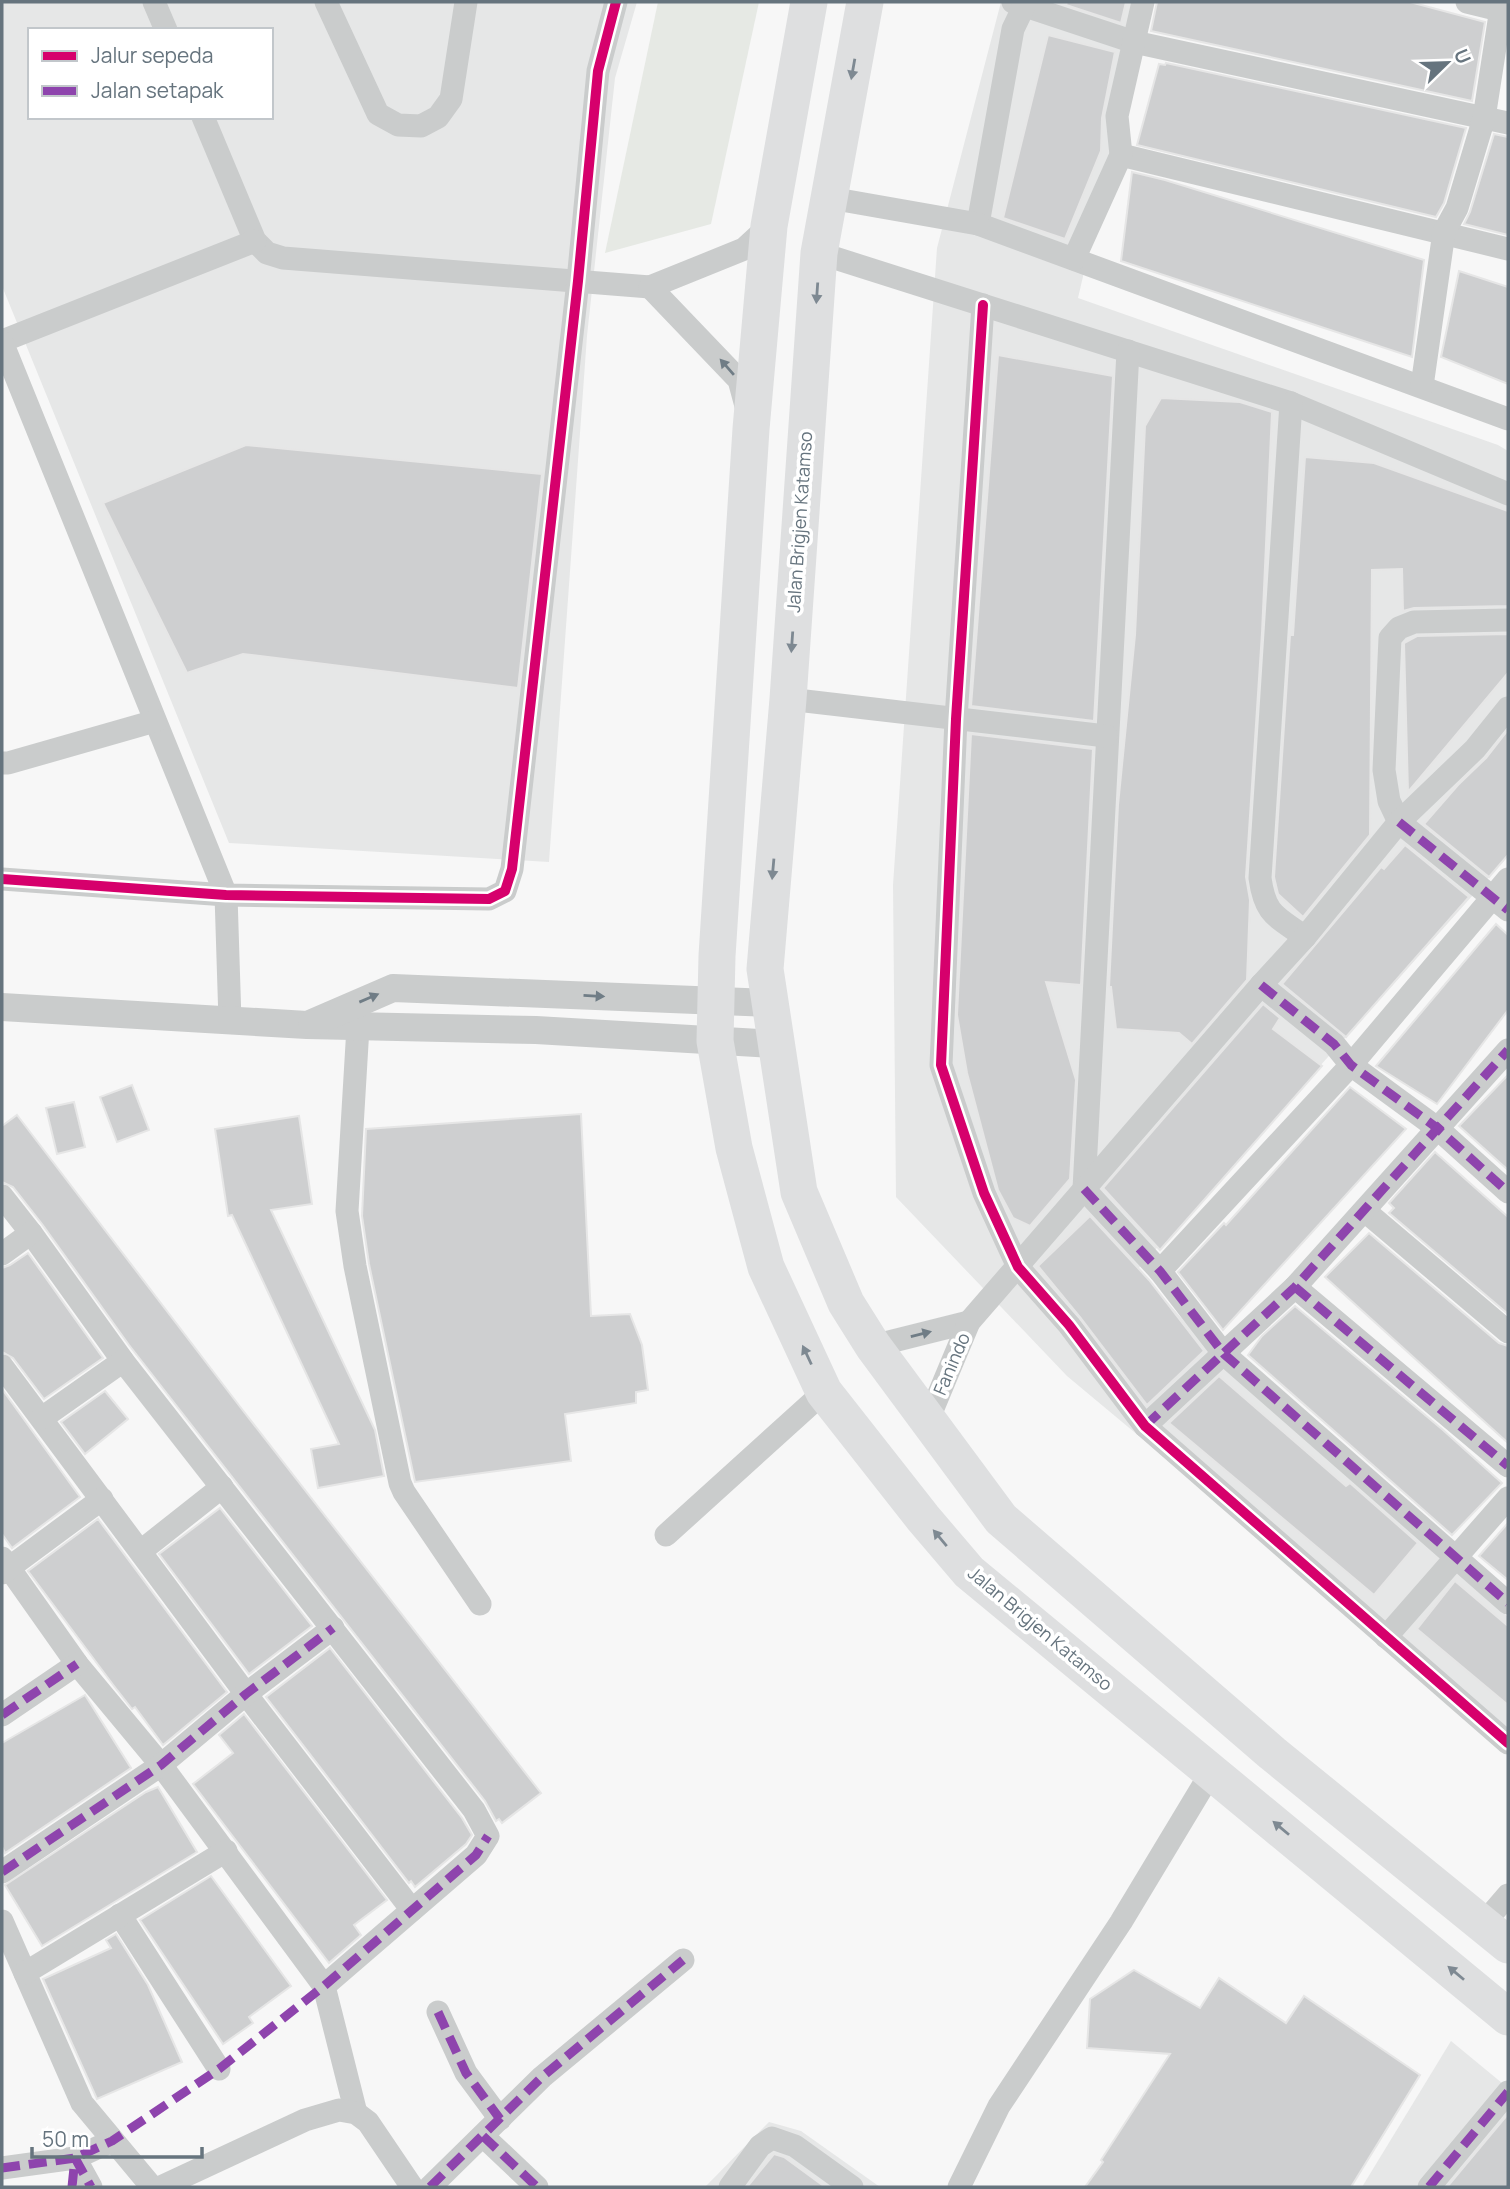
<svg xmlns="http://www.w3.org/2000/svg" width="1510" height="2189" viewBox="0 0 1510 2189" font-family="Manrope,sans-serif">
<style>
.built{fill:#e6e7e7;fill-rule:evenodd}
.green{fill:#e6e9e4}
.building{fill:#cecfd0;stroke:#e6e6e6;stroke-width:2}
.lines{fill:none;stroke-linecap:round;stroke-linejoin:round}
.minor{stroke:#cacccc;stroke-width:23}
.tertiary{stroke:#cacccc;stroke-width:28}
.trunk{stroke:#dedfe0;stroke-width:37}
.quiet{stroke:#8e44ad;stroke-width:9;stroke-dasharray:18 9;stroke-linecap:butt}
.cycleway-casing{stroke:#fff;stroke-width:15}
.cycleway{stroke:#d6006c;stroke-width:10}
.oneway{fill:#7e8992}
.oneway2{fill:#707d86}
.labels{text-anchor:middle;stroke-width:7;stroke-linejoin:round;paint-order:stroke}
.street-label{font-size:18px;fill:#66747e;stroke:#fff}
</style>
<rect width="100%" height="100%" fill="#f7f7f7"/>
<g class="built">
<path d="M2 2H637L615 78 587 336 549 862 229 843 2 286ZM30 30H271V117H30Z"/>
<polygon points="1001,2 1147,2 1078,298 1498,445 1508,451 1508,856 1138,1269 1233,1376 1508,1617 1508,1744 1067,1376 896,1197 893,885 937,248"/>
<polygon points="1451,2041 1508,2088 1508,2187 1362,2187"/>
<polygon points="769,2122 801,2131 880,2187 705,2187"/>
</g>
<polygon class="green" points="658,2 759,2 711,224 605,253"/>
<g class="building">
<polygon points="1067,2 1126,2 1121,23 1066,5"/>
<polygon points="1157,2 1410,2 1485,22 1472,101 1151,31"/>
<polygon points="1048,35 1115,52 1102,118 1101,151 1065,239 1003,218"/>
<polygon points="1166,63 1466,128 1444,203 1436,217 1137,145 1159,64 1165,65"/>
<polygon points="1494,134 1508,137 1508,235 1464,224 1470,212"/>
<polygon points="1132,172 1165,180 1424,260 1412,357 1121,261"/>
<polygon points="1459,271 1508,287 1508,384 1441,357"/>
<polygon points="998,355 1113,376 1094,721 971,706"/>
<polygon points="1161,398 1240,402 1272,412 1262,633 1246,877 1250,900 1247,980 1192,1044 1179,1033 1116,1029 1111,987 1109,987 1118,805 1135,635 1145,426"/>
<polygon points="246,445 542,474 518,688 243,654 187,673 103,503"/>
<polygon points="1305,457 1374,463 1508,511 1508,606 1414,608 1403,611 1402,569 1372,570 1370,835 1303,917 1278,894 1274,877 1290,635 1293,635"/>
<polygon points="1508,634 1508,673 1408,792 1404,643 1417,636"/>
<polygon points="1508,730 1508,855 1489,877 1424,824 1458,785 1486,758"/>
<polygon points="971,734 1093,749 1081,985 1046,982 1076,1080 1070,1179 1030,1226 1013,1218 998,1190 967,1073 957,1015"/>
<polygon points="1405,845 1469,897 1346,1037 1282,984 1381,867 1384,869"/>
<polygon points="1496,924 1508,935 1508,1010 1437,1104 1376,1066"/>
<polygon points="1263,1004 1280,1018 1273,1029 1322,1066 1160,1250 1103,1188"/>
<polygon points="1508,1075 1508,1170 1459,1126"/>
<polygon points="132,1085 149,1130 117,1142 100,1097"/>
<polygon points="1350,1087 1406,1129 1223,1330 1178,1272 1224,1223 1226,1225"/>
<polygon points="74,1102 85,1147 57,1154 46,1108"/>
<polygon points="581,1114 591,1316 630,1314 642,1345 648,1390 636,1392 636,1403 565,1414 571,1461 415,1482 369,1264 362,1216 366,1129"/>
<polygon points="17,1115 241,1408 541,1793 502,1823 499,1819 496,1821 485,1801 129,1345 42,1224 13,1187 2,1182 2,1126"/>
<polygon points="299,1116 312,1204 271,1210 375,1430 384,1476 318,1488 311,1449 339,1444 232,1215 228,1216 215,1129"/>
<polygon points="1435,1152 1508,1217 1508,1314 1389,1213 1394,1208 1389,1203"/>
<polygon points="1090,1216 1149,1280 1204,1351 1147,1405 1080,1317 1038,1266"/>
<polygon points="1369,1233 1499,1343 1508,1346 1508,1443 1325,1277"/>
<polygon points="28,1253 103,1358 44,1399 13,1358 2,1352 2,1268 10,1265"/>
<polygon points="1295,1306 1443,1430 1502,1483 1452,1535 1248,1355 1262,1336"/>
<polygon points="1219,1376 1346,1486 1350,1483 1418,1543 1374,1595 1169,1423"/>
<polygon points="2,1389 80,1497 12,1548 2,1534"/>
<polygon points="105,1391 128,1419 85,1454 61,1422"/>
<polygon points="220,1508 312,1626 249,1674 159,1554"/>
<polygon points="98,1519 227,1692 163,1745 135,1707 132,1709 114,1686 28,1571"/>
<polygon points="1508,1523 1508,1580 1479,1556"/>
<polygon points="1455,1581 1508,1626 1508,1705 1417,1629"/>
<polygon points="330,1648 462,1818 472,1835 466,1844 415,1887 411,1881 409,1883 266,1697"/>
<polygon points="85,1695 131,1768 5,1853 2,1847 2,1743"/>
<polygon points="244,1714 387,1900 354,1925 361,1935 329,1963 193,1784 233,1753 219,1735"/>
<polygon points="158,1787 197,1852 42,1946 5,1885 146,1792"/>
<polygon points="211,1876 291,1986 249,2017 253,2023 223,2044 140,1920"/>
<polygon points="116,1934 148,1985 182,2062 97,2099 43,1979 111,1948 106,1940"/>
<polygon points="1134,1970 1200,2008 1219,1978 1286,2023 1304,1996 1420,2075 1351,2187 1085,2187 1103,2162 1101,2160 1170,2054 1087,2048 1090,1999"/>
<polygon points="1508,2114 1508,2187 1447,2187"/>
<polygon points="774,2154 784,2157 825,2187 747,2187"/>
</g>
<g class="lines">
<g class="minor">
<polyline points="154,2 166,30"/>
<polyline points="326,2 378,114 398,125 421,126 438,117 451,99 466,2"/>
<polyline points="1013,2 1134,42 1508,123"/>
<polyline points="1026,2 1013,29 978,224 1508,419"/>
<polyline points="1467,2 1508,12"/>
<polyline points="203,117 255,241 267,253 283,258 650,287"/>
<polyline points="1121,155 1508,249"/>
<polyline points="830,198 978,224"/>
<polyline points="819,253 1291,403 1508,494"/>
<polyline points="1074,259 1121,155 1117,116 1143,2"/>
<polyline points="983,305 956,719 941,1065 984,1193 1018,1267 1069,1325 1145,1426 1508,1743"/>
<polyline points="2,341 255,241"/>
<polyline points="2,342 226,895 230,1021"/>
<polyline points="1128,351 1084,1189 1160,1271 1224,1354 1508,1603"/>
<polyline points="1422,386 1444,232 1457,208 1484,118 1502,2"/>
<path d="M1291 403 1260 878C1265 915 1276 916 1305 937"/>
<polyline points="746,406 739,380 650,287 744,249 769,226"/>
<polyline points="1508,620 1414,622 1399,628 1390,638 1384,770 1389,801 1399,822 1508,910"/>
<polyline points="788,699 1106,736"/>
<polyline points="2,763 8,763 155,721"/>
<polyline points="2,879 226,895 489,899 505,891 512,869 578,281 598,71 616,2"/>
<polyline points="1261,985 1334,1044 1351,1065 1437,1128 1508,1192"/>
<polyline points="358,1027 347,1211 355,1266 400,1483 404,1492 480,1604"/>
<polyline points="2,1196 31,1233 123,1361 474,1810 488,1836 476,1855 324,1986"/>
<polyline points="1365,1211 1508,1332"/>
<polyline points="2,1254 31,1233"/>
<polyline points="1160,1271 1351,1065 1508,879"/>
<polyline points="1295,1287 1508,1466"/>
<polyline points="873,1346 969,1322"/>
<polyline points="2,1366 246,1694 412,1910"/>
<polyline points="42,1418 123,1361"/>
<polyline points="928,1420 969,1322 1261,985 1305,937 1399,822 1475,749 1508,708"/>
<polyline points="1145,1426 1295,1287 1508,1050"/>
<polyline points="666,1535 824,1392"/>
<polyline points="141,1551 222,1487"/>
<polyline points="2,1558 77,1664 161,1765 324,1986 356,2113"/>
<polyline points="2,1573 102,1499"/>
<polyline points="1386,1637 1508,1498"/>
<polyline points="2,1715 77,1664"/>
<polyline points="2,1872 161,1765 246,1694 333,1628"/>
<polyline points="120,1915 219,2069"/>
<polyline points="2,1921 82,2103 152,2187"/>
<polyline points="1483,1924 1508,1895"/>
<polyline points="25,1973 226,1851"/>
<polyline points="438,2012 466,2073 500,2119"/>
<polyline points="483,2136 537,2187"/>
<polyline points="75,2158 91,2187"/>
<polyline points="2,2168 75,2158 112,2141"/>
<polyline points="161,2187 305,2120 339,2110 356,2113 368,2122 412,2187"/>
<polyline points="430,2187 542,2077 683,1960"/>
<polyline points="730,2187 760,2146 772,2138 795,2146 852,2187"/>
<polyline points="959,2187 999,2106 1121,1922 1212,1771"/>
<polyline points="1429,2187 1508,2092"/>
</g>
<g class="tertiary">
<polyline points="2,1007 307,1025 536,1030 775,1044"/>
<polyline points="312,1023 393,988 770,1003"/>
</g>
<g class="trunk">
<polyline points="809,2 769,226 751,429 717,956 715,1041 734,1148 766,1267 824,1392 923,1518 969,1572 1508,2017"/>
<polyline points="865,2 819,253 788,699 765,969 799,1192 846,1303 873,1346 1001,1519 1272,1753 1508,1945"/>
</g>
<g class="quiet">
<polyline points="1399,822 1508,910"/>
<polyline points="1261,985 1334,1044 1351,1065 1437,1128 1508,1192"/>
<polyline points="1084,1189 1160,1271 1224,1354 1508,1603"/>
<polyline points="1295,1287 1508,1466"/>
<polyline points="1145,1426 1295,1287 1508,1050"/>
<polyline points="2,1715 77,1664"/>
<polyline points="2,1872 161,1765 246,1694 333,1628"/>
<polyline points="438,2012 466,2073 500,2119"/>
<polyline points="483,2136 537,2187"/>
<polyline points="75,2158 91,2187"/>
<polyline points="2,2168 75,2158 112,2141 219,2069 324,1986 476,1855 488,1836"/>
<polyline points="72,2187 75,2158"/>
<polyline points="430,2187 542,2077 683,1960"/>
<polyline points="1429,2187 1508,2092"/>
</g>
<defs>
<g id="cycleway">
<polyline points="983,305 956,719 941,1065 984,1193 1018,1267 1069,1325 1145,1426 1508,1743"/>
<polyline points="2,879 226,895 489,899 505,891 512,869 578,281 598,71 616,2"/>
</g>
</defs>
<use href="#cycleway" class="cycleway-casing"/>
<use href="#cycleway" class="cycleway"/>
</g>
<defs><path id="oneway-solid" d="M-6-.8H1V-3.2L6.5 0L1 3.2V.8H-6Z" transform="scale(1.75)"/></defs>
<g class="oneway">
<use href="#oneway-solid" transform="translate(853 69) rotate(100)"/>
<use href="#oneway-solid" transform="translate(817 293) rotate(94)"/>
<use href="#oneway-solid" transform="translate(792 642) rotate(94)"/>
<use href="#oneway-solid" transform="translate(773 869) rotate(95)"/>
<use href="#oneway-solid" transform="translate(807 1355) rotate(-115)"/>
<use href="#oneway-solid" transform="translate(940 1538) rotate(-130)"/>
<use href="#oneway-solid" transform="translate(1281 1828) rotate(-140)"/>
<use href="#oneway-solid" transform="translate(1456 1973) rotate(-140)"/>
</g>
<g class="oneway2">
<use href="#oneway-solid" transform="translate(727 367) rotate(-131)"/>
<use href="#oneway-solid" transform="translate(594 996) rotate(3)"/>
<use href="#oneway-solid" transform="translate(369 998) rotate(-23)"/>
<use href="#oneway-solid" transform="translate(921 1334) rotate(-14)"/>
</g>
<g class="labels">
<g class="street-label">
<text transform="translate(800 522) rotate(-86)" y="6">Jalan Brigjen Katamso</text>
<text transform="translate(952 1364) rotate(-67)" y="6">Fanindo</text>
<text transform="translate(1040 1629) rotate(40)" y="6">Jalan Brigjen Katamso</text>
</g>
</g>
<rect width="1510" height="2189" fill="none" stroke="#66747e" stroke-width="7"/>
<rect x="28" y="28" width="245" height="91" fill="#ffffff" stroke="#c2c7cb" stroke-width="2"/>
<rect x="42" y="51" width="35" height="10" fill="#d6006c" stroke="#c2c7cb" stroke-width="2"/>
<text x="91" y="63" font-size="21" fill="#66747e">Jalur sepeda</text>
<rect x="42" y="86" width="35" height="10" fill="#8e44ad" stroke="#c2c7cb" stroke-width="2"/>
<text x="91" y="98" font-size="21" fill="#66747e">Jalan setapak</text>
<g transform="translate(1447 63) rotate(67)" stroke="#ffffff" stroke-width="5" paint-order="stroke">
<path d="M0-5L12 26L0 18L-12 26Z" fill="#66747e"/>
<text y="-10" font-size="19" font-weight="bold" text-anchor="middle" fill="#66747e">U</text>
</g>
<path d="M32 2147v10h170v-10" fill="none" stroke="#66747e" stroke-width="3.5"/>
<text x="42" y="2147" font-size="21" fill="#66747e" stroke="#ffffff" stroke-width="5" paint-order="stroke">50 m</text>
</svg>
